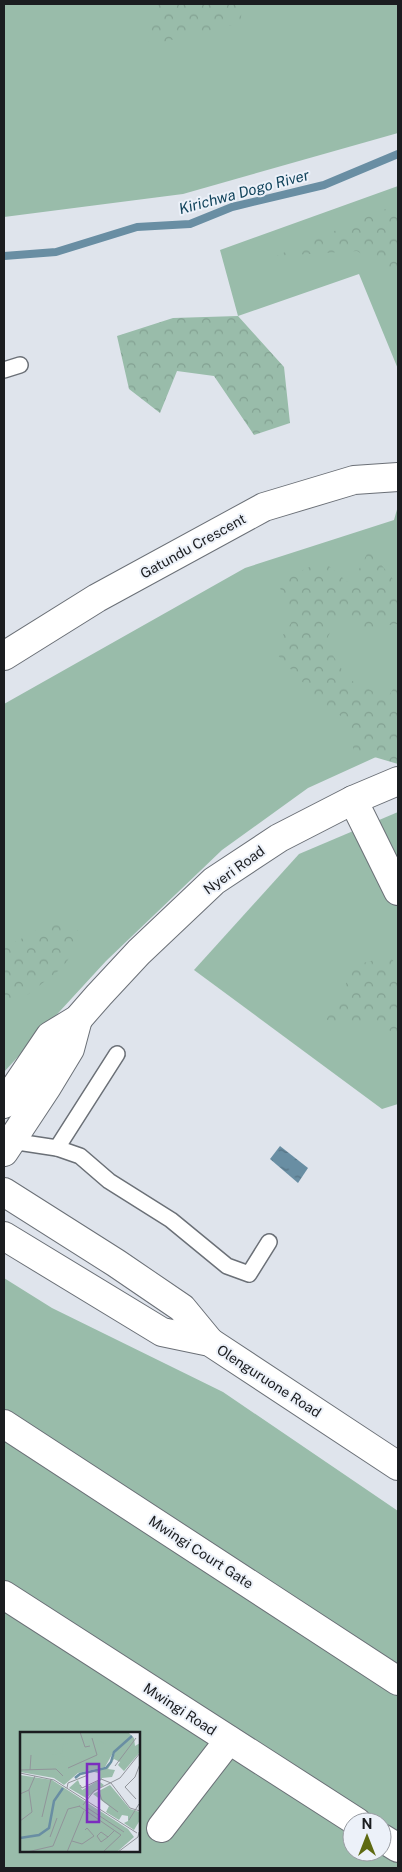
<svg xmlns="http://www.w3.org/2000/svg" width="402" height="1872" viewBox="0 0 402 1872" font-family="'Public Sans',sans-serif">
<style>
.green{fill:#99bcaa;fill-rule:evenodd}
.forest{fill:url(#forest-crowns)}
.water{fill:url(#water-ripples)}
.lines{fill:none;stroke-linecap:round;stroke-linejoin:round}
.stream{stroke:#698ea3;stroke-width:8}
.service-casing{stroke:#6b7077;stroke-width:18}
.minor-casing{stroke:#6b7077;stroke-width:30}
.tertiary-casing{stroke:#6b7077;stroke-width:30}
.service{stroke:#fff;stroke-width:15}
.minor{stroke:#fff;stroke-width:28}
.tertiary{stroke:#fff;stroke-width:28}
.labels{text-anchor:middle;stroke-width:4;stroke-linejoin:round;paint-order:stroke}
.street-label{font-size:14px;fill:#1b1d20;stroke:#ecf1f9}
.water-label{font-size:15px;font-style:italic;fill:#12445c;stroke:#ecf1f9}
.inset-river{fill:none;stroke:#698ea3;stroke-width:2.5}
.inset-road{fill:none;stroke:#91949a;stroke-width:1}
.view{fill:#7b2cbf;fill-opacity:0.15;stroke:#7b2cbf;stroke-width:2.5}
.inset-edge{fill:none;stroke:#1b1d20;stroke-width:2.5}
</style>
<defs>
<pattern id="forest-crowns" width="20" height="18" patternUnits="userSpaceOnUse" patternTransform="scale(1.25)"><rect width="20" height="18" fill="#99bcaa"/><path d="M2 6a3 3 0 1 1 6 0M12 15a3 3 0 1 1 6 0" fill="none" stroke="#83a192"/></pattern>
<pattern id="water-ripples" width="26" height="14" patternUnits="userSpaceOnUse" patternTransform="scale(1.25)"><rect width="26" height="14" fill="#698ea3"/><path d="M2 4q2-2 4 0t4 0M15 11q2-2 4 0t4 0" fill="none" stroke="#567384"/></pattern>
</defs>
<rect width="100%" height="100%" fill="#dfe4ec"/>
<g class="green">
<polygon points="4,4 398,4 398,133 183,194 4,217"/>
<polygon points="398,186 398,369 359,274 238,316 220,250"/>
<polygon points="398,506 398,747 308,788 222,850 106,961 4,1072 4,704 245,568 394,520"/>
<polygon points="398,812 398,1104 382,1109 194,970 299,854"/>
<path d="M4 1278 52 1308 223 1392 398 1511V1868H4ZM21 1733H139V1851H21ZM352 1822H382V1852H352Z"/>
</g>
<g class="forest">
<polygon points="157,4 243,4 240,23 147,46"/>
<polygon points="388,208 398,208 398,276 357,251 276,256"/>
<polygon points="238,316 284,367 290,423 254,435 214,376 177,371 160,413 129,389 117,336 173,318"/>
<polygon points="369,550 398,585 398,624 363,628 340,612 325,643 348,679 387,698 398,682 398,764 354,751 345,719 320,701 273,650 291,623 278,581 323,561 351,585"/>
<polygon points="55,918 86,935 62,968 4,1013 4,947 29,935"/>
<polygon points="389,956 398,966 398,1035 385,1028 326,1020 356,965"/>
</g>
<polygon class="water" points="280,1146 308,1168 298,1183 270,1159"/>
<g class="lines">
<polyline class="stream" points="4,256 56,252 137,227 190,224 232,207 324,185 398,154"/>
<defs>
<g id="service">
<polyline points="4,370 20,365"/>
<polyline points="11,1141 57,1148 80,1156 109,1181 171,1220 227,1266 249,1274 269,1242"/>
<polyline points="57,1148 117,1054"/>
</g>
<g id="minor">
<polyline points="4,656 97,598 264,507 354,480 398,477"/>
<polyline points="353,800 398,891"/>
<polyline points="4,1104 50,1036 78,1019 99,995 139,952 214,881 279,838 353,800 398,781"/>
<polyline points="4,1152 47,1087 70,1049 78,1019"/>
<polyline points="4,1424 398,1681"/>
<polyline points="4,1595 357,1822"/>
<polyline points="161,1828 229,1740"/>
<polyline points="382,1838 398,1848"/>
</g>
<g id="tertiary">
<polyline points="4,1192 116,1263 182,1308 210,1342"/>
<polyline points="4,1236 162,1332 210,1342 398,1466"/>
</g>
</defs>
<use href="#service" class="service-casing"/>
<use href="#minor" class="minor-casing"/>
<use href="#tertiary" class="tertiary-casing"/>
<use href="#service" class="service"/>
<use href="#minor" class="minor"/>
<use href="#tertiary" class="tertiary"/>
</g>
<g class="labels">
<g class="street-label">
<text transform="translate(193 546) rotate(-29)" y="5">Gatundu Crescent</text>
<text transform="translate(234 870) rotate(-36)" y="5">Nyeri Road</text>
<text transform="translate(269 1381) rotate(33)" y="5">Olenguruone Road</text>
<text transform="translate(201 1552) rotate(33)" y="5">Mwingi Court Gate</text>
<text transform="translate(180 1709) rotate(33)" y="5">Mwingi Road</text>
</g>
<g class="water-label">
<text transform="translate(244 192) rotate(-15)" y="5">Kirichwa Dogo River</text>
</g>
</g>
<g transform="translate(20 1732)">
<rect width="120" height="120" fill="#dfe4ec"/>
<path d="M0 0H108L114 6 115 14 120 11V20L104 39 98 33 100 30 94 27 88 37 95 38 92 45 82 46 80 50 84 53 66 66 49 56 58 48 62 58 79 48 78 41 74 40 88 34 92 30 95 20 111 5 94 19 85 35 58 41 44 53 34 46 0 40ZM0 43 32 48 108 97 114 105 97 120H0ZM90 53 110 77 120 80V88L114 98 104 91 108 89V84L102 83 99 88 86 80 89 74 73 62Z" fill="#99bcaa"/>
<path d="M82 0H97L89 14 74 6ZM49 4V11L42 13 43 21 32 23 38 18 35 9ZM47 24 51 32 45 38 30 36 43 30 41 25Z" fill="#99bcaa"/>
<path class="inset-river" d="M55 46 60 42 86 36 91 30 94 20 112 4M0 106 19 103 29 96 34 69 43 56"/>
<path class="inset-road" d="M60 0 65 15 70 14M95 34 116 6M48 36 77 23 72 6M0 38 36 37 43 44M10 38 11 23M0 41 34 48 117 101M91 51 110 76 120 79M60 53 62 56 81 47 91 51M47 56 48 51 68 43M78 57 82 68 98 80M0 62 9 58 15 44M116 67 105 55 115 45 120 32M63 73 74 59 100 46 120 21M59 74 101 103 83 120M66 75 104 100M22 85 31 47M109 88 119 72M0 89 12 80 9 58M30 105 37 86M88 105 81 100 77 104 81 110 88 105 94 99M52 109 62 112 74 104 67 96 65 98M33 114 48 77 60 74M7 120 33 114M47 120 64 79M98 120 118 105 119 100"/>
<path class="view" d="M67 32H79V90H67Z"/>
<rect width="120" height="120" class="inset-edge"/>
</g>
<rect width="402" height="1872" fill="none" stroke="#1b1d20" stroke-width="10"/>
<g transform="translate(367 1837)"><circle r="24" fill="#ecf1f9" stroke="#989ca2"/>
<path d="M0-4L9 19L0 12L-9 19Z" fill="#5e6a12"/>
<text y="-8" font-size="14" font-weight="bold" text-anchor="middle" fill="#1b1d20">N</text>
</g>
</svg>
